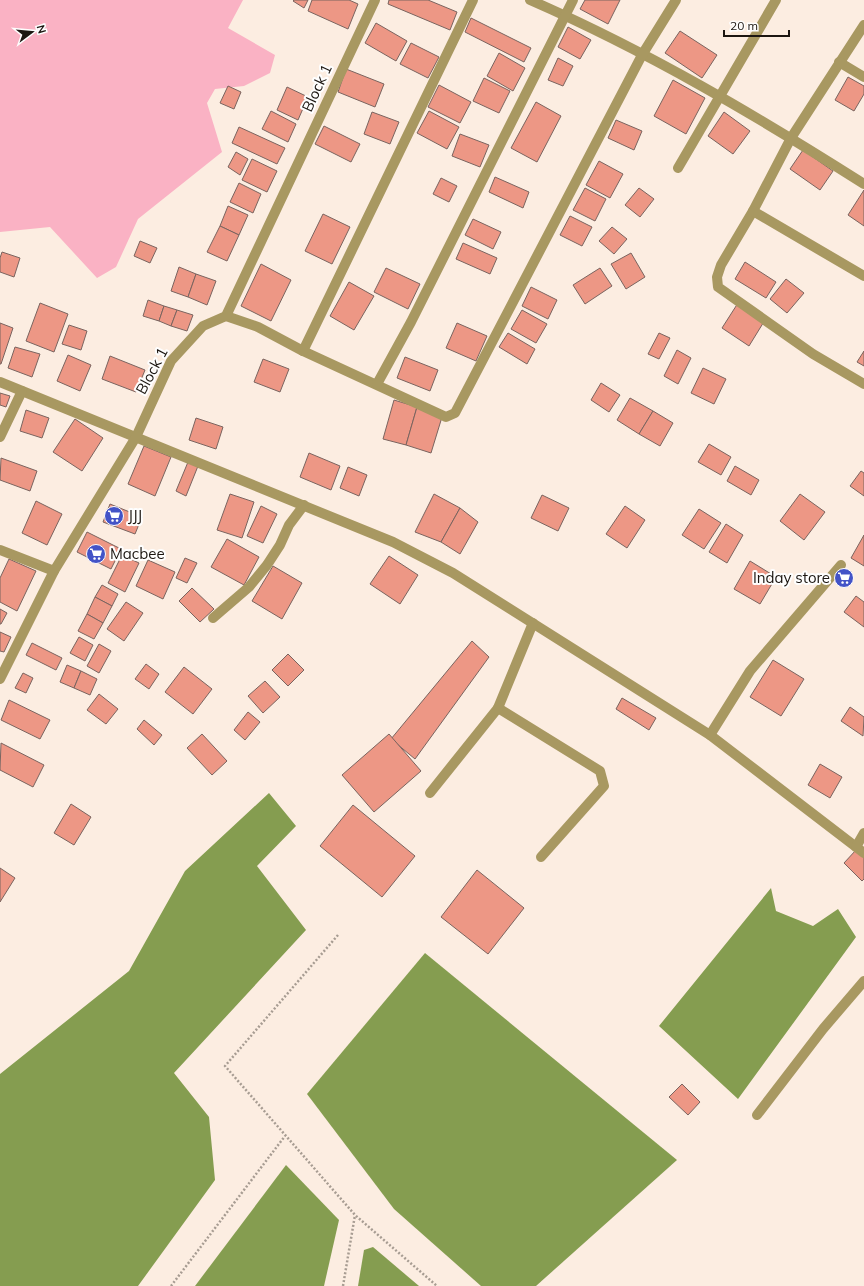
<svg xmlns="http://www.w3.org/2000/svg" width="864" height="1286" viewBox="0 0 864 1286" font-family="Mulish,sans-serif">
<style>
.green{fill:#fab2c4}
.water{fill:#859d50}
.building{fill:#ed9785;stroke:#7a645f}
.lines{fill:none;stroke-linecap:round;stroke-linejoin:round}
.path{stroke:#a79c92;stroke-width:2.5;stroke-dasharray:2 2;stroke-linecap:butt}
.minor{stroke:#a89861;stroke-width:10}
.labels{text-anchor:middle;stroke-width:4;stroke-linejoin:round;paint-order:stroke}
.street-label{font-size:15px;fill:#1c1611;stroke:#fefefe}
.poi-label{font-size:15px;fill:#1c1611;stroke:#fefefe;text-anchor:start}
</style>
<rect width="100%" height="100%" fill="#fcede1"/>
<polygon class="green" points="0,0 243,0 228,28 275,55 270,73 244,86 215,89 207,103 222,152 138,219 116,267 97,278 50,227 0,232"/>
<g class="water">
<polygon points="269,793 296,826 257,866 306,930 174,1073 209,1117 215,1180 138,1286 0,1286 0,1074 129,971 185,871"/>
<polygon points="771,888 776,911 813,926 838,909 856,937 738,1099 659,1026"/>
<polygon points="425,953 677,1160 536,1286 481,1286 394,1209 307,1094"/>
<polygon points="286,1165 339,1220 324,1286 195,1286"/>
<polygon points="373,1247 419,1286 358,1286 364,1250"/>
</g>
<g class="building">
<polygon points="294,0 308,0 304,8 293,1"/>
<polygon points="312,0 349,0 358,4 348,29 308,11"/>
<polygon points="389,0 428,0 457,12 450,30 388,4"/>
<polygon points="585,0 620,0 608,24 580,9"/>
<polygon points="471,18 531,48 524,62 465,32"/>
<polygon points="376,23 407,41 396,61 365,43"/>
<polygon points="568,27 591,40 580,59 558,47"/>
<polygon points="680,31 717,55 702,78 665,53"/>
<polygon points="411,43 439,57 428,78 400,64"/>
<polygon points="499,53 525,68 513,91 487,76"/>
<polygon points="558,58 573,66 563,86 548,80"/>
<polygon points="346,69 384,84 375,107 338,92"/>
<polygon points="848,77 864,86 864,94 854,111 835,100"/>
<polygon points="484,78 510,91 499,113 473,101"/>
<polygon points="673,80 705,98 686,134 654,116"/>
<polygon points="439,85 471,102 460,123 428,107"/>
<polygon points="228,86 241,92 234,109 220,103"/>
<polygon points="287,87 308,97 298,120 277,110"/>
<polygon points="536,102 561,116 537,162 511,148"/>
<polygon points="271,111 296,124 288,142 262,129"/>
<polygon points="429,111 459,127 447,149 417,133"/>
<polygon points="372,112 399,122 390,144 364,134"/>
<polygon points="724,112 750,131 733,154 708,136"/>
<polygon points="616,120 642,131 634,150 608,138"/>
<polygon points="324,126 360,144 351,162 315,144"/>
<polygon points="239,127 285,148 277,164 232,143"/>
<polygon points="460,134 489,145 480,167 452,156"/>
<polygon points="803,150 833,171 820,190 790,169"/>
<polygon points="236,152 248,159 240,175 228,167"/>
<polygon points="252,159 277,171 267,192 242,180"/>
<polygon points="599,161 623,174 610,198 586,185"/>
<polygon points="495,177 529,192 523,208 489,192"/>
<polygon points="441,178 457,186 449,202 433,194"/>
<polygon points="239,183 261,194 253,213 230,202"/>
<polygon points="585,188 606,199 595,221 573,210"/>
<polygon points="639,188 654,199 640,217 625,205"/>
<polygon points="864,190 864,226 848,215"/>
<polygon points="228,206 248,215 239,235 220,226"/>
<polygon points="323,214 350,227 332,264 305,251"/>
<polygon points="570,216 592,227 582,246 560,235"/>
<polygon points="473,219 501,232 493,249 465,235"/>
<polygon points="220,226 239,235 227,261 207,252"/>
<polygon points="612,227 627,239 614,254 599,241"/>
<polygon points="140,241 157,248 150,263 134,256"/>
<polygon points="463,243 497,258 490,274 456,259"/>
<polygon points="2,252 20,258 14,277 0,272 0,258"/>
<polygon points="631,253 645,277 626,289 611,264"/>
<polygon points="745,262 776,282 766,298 735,279"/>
<polygon points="261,264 291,280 271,321 241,306"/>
<polygon points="179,267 196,274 188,297 171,291"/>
<polygon points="386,268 420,284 408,309 374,292"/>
<polygon points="600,268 612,286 585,304 573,285"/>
<polygon points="196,274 216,281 207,305 188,297"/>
<polygon points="786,279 804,293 787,313 770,299"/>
<polygon points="349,282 374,296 354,330 330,316"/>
<polygon points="531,287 557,300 548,319 522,306"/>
<polygon points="148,300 164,306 159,321 143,316"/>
<polygon points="40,303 68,314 54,352 26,341"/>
<polygon points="738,303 765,320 749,346 722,328"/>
<polygon points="164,306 177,310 171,326 159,321"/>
<polygon points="177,310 193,315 187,331 171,326"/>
<polygon points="522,310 547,324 536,343 511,329"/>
<polygon points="0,323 13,328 1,364 0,364"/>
<polygon points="457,323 487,336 476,361 446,348"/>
<polygon points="69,325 87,331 81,350 62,344"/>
<polygon points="508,333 535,349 527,364 499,347"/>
<polygon points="659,333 670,338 659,359 648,354"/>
<polygon points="15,347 40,354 32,377 8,368"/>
<polygon points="677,350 691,358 678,384 664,376"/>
<polygon points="864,351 864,366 857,362"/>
<polygon points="68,355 91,365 80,391 57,381"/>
<polygon points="110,356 145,370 136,392 102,379"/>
<polygon points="405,357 438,370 430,391 397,378"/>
<polygon points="263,359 289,369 280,392 254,382"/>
<polygon points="703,368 726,379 714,404 691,393"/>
<polygon points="601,383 620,395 609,412 591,400"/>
<polygon points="0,393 10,396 6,407 0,405"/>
<polygon points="630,398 653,411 639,434 617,420"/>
<polygon points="394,400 417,407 406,445 383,439"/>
<polygon points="417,407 442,417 431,453 406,445"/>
<polygon points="26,410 49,418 42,438 20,431"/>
<polygon points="653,411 673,423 660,446 639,434"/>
<polygon points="196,418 223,427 216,449 189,440"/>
<polygon points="75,419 103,438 82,471 53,452"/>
<polygon points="709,444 731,457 721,475 698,462"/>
<polygon points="144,446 171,457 155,496 128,484"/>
<polygon points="309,453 340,466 331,490 300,477"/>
<polygon points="1,458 37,471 30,491 0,480"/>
<polygon points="188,462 198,466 186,496 176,491"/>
<polygon points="735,466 759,480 751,495 727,481"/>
<polygon points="348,467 367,475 359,496 340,488"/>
<polygon points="861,471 864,473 864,496 850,486"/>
<polygon points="230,494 254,502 242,538 217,530"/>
<polygon points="434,494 460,508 441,542 415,532"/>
<polygon points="800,494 825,512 804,540 780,521"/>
<polygon points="542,495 569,508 558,531 531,518"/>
<polygon points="36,501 62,514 47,545 22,533"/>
<polygon points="110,504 142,517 135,534 103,522"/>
<polygon points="261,506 277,514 263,543 247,536"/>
<polygon points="625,506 645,520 627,548 606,534"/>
<polygon points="460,508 478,522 460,554 441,542"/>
<polygon points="699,509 721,523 704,549 682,535"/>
<polygon points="726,524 743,535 727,563 709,552"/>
<polygon points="87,532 121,549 111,569 77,552"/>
<polygon points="864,535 864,566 851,558"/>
<polygon points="227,539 259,557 244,585 211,567"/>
<polygon points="122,555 139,563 125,592 108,583"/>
<polygon points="389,556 418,575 400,604 370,584"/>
<polygon points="185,558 197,563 187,583 176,578"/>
<polygon points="9,559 36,571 17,611 0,602 0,578"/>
<polygon points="148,560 175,572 163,599 136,586"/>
<polygon points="750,561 776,577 760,604 734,589"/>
<polygon points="273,566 302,583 282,619 252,601"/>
<polygon points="102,585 118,594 112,606 95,597"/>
<polygon points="192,588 214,609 200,622 179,601"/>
<polygon points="856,596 864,602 864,627 844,612"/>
<polygon points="95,597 112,606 103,623 87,614"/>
<polygon points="126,602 143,613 124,641 107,629"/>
<polygon points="0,609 7,613 1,624 0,624"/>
<polygon points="87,614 103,623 94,639 78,631"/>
<polygon points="0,632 11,637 4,652 0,651"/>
<polygon points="79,637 93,645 85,661 70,653"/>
<polygon points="472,641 489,657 415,759 391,739"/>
<polygon points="32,643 62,658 56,670 26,655"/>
<polygon points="99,644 111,651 99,673 87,666"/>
<polygon points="288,654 304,670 288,686 272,670"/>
<polygon points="773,660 804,679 781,716 750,697"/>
<polygon points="146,664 159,674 149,689 135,679"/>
<polygon points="67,665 81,671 74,688 60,682"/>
<polygon points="184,667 212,689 193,714 165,692"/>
<polygon points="81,671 97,679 90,695 74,688"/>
<polygon points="23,673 33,678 26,693 15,688"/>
<polygon points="265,681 280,697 263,713 248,696"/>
<polygon points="99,694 118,709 106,724 87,710"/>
<polygon points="622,698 656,718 649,730 616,709"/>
<polygon points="9,700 50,720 40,739 1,720"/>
<polygon points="850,707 864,717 863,736 841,721"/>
<polygon points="248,712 260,722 245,740 234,730"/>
<polygon points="144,720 162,735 154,745 137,729"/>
<polygon points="202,734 227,761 212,775 187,748"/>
<polygon points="389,734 421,771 374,812 342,775"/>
<polygon points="1,743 44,765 33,787 0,770"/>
<polygon points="820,764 842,777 830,798 808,785"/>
<polygon points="71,804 91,817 74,845 54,833"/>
<polygon points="353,805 415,856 382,897 320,846"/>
<polygon points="856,850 864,858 864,879 862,881 844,863"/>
<polygon points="0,868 15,878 0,902"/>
<polygon points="477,870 524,908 488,954 441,917"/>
<polygon points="682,1084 700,1102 688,1115 669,1097"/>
</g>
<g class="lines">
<g class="path">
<polyline points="338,935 225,1066 355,1215 437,1286"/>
<polyline points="171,1286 285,1136"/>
<polyline points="343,1286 355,1215"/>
</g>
<g class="minor">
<path d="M530 0C647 51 757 116 864 184"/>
<polyline points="864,25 791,138 753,211 721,265 717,277 718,287 813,354 864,384"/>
<polyline points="839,62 864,77"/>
<polyline points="678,168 776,0"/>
<polyline points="753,211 864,276"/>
<polyline points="226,316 258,327 303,351 446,417 455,413 642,55 676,0"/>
<polyline points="303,351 473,0"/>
<polyline points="0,382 393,542 453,573 710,735 864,853"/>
<polyline points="377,384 411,322 573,0"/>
<polyline points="0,437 22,391"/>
<polyline points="0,550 54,571"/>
<polyline points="213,618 249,587 267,565 280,545 289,525 304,505"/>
<polyline points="0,679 54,571 136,437 171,361 203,326 226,316 375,0"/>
<polyline points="498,708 600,771 604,786 541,857"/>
<polyline points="710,735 750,671 841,565"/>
<polyline points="430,793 498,708 533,623"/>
<polyline points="856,847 864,833"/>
<polyline points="757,1115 823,1029 864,981"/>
</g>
</g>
<defs>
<symbol id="supermarket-disc" viewBox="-11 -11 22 22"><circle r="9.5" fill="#4353c7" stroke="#fefefe"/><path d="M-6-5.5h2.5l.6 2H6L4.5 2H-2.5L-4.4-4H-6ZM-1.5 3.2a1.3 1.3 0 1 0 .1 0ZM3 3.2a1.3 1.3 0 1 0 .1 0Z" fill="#fff"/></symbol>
</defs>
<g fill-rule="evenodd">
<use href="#supermarket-disc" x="103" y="505" width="22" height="22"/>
<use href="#supermarket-disc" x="85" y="543" width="22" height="22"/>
<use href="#supermarket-disc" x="833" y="567" width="22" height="22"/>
</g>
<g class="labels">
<g class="street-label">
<text transform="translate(317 88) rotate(-65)" y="5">Block 1</text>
<text transform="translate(152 371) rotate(-62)" y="5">Block 1</text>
</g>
<g class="poi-label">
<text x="128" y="521">JJJ</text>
<text x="110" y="559">Macbee</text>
<text x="830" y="583" text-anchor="end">Inday store</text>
</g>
</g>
<g transform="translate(32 32) rotate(74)" stroke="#fefefe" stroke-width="3" paint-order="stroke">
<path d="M0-3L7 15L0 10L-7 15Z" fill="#1c1611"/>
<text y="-6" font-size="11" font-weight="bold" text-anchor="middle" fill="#1c1611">N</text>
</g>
<path d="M724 30v6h65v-6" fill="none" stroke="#1c1611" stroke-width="2"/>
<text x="730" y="30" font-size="12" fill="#1c1611" stroke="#fefefe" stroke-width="3" paint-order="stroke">20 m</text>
</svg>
